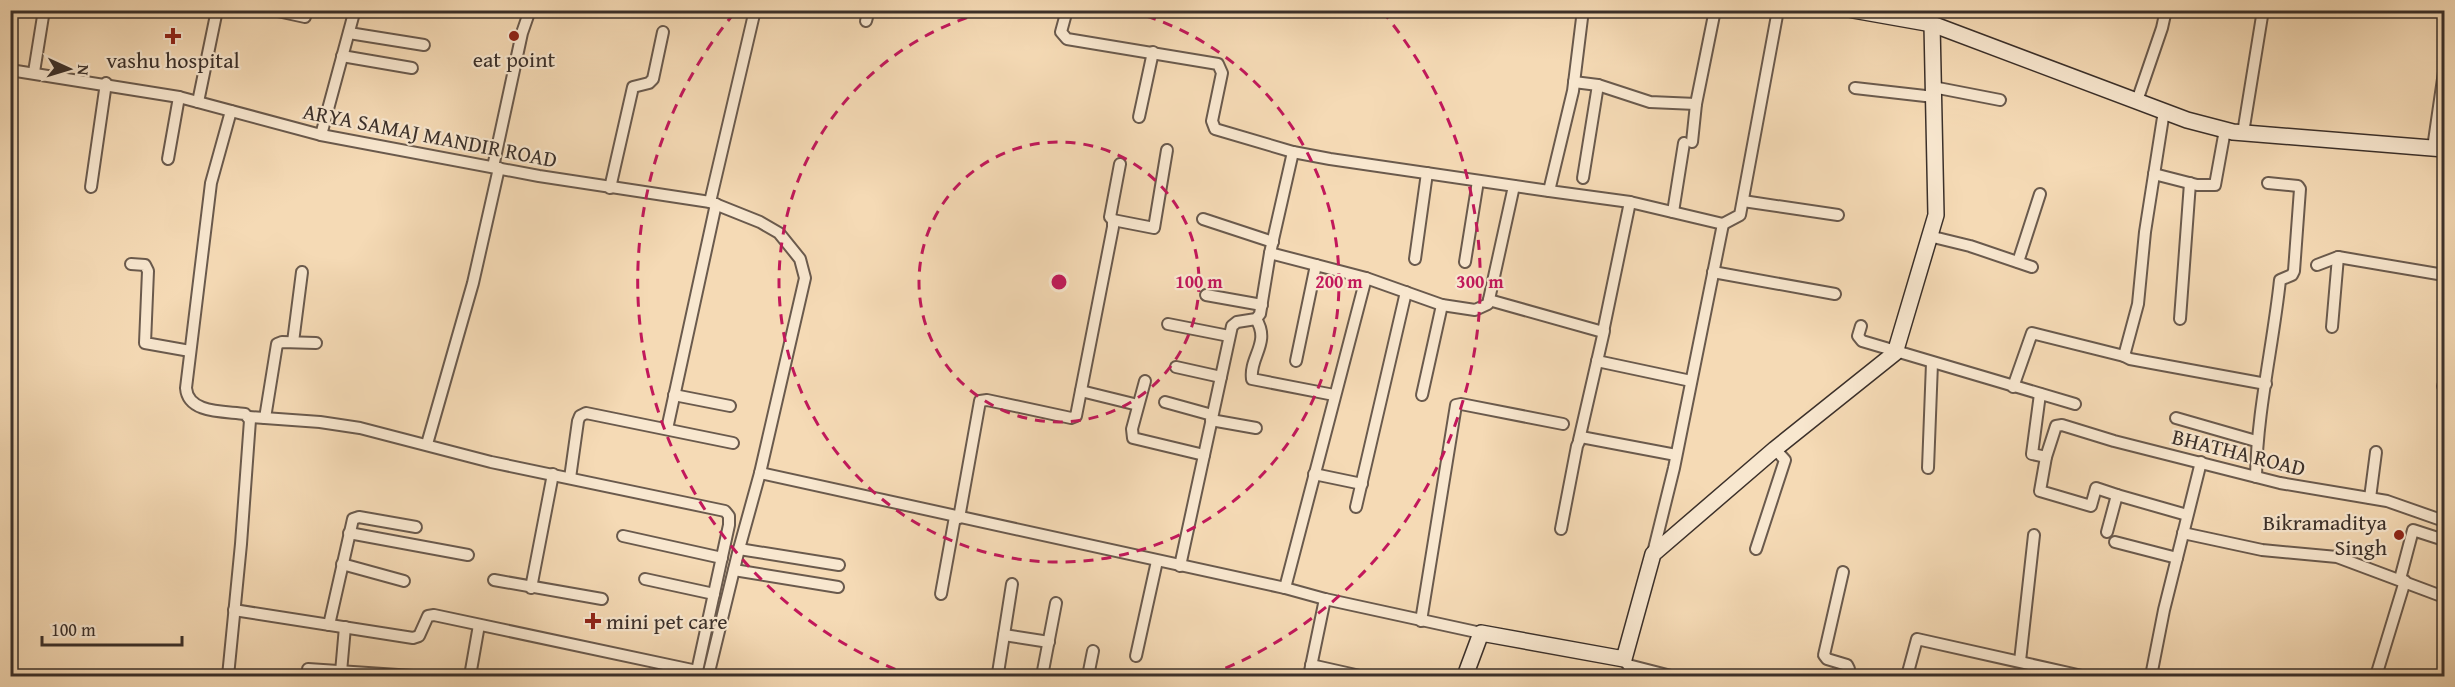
<svg xmlns="http://www.w3.org/2000/svg" width="2455" height="687" viewBox="0 0 2455 687" font-family="'Gentium Book Plus',serif">
<style>
.lines{fill:none;stroke-linecap:round;stroke-linejoin:round}
.street-casing{stroke:#6a5a4d;stroke-width:14}
.secondary-casing{stroke:#3b302a;stroke-width:18}
.street{stroke:#f8e7cf;stroke-width:10}
.secondary{stroke:#f8e7cf;stroke-width:15}
.ring{fill:none;stroke:#c2185b;stroke-width:3;stroke-dasharray:10 8}
.poi-dot{fill:#8f2418;stroke:#f8e7cf;stroke-width:2}
.labels{text-anchor:middle;stroke-width:4.5;stroke-linejoin:round;paint-order:stroke}
.poi-label{font-size:22px;fill:#3b302a;stroke:#f8e7cf}
.street-label{font-size:22px;fill:#3b302a;stroke:#f8e7cf}
.centre{fill:#c2185b;stroke:#f8e7cf;stroke-width:3}
.ring-label{font-size:18px;text-anchor:middle;font-weight:bold;fill:#c2185b;stroke:#f8e7cf;stroke-width:4.5;stroke-linejoin:round;paint-order:stroke}
</style>
<rect width="100%" height="100%" fill="#f5dab5"/>
<filter id="stains"><feTurbulence type="fractalNoise" baseFrequency=".00333" numOctaves="4"/><feColorMatrix values="0 0 0 0 .2 0 0 0 0 .09 0 0 0 0 .02 0 0 0 .5 -.17"/></filter>
<radialGradient id="worn" r=".72"><stop offset=".6" stop-color="#630" stop-opacity="0"/><stop offset="1" stop-color="#630" stop-opacity=".3"/></radialGradient>
<g class="lines">
<defs>
<g id="street">
<polyline points="273,10 305,17"/>
<polyline points="1067,10 1061,32 1067,39 1218,64 1222,73 1212,121 1215,129 1293,152 1330,159 1549,191"/>
<polyline points="1583,10 1573,91 1549,191 1630,202 1723,224 1674,468 1653,553"/>
<polyline points="866,21 869,10"/>
<polyline points="349,33 424,45"/>
<polyline points="342,56 412,68"/>
<polyline points="10,70 179,97 321,135 539,176 710,202 760,222 779,233 800,259 805,278 760,473 739,549 708,676"/>
<polyline points="34,72 44,10"/>
<polyline points="1574,82 1598,85 1650,102 1696,104"/>
<polyline points="1933,87 2000,100"/>
<polyline points="1855,88 1934,97"/>
<polyline points="2137,101 2162,28 2166,10"/>
<polyline points="198,102 217,10"/>
<polyline points="2164,111 2145,232 2138,304 2124,356 2130,359 2266,384"/>
<polyline points="1139,117 1153,52"/>
<polyline points="2243,133 2263,10"/>
<polyline points="321,135 354,13"/>
<polyline points="1692,142 1696,104 1715,10"/>
<polyline points="2433,148 2444,72"/>
<polyline points="168,159 179,97"/>
<polyline points="493,167 522,33 530,10"/>
<polyline points="2154,174 2197,185 2215,185 2225,130"/>
<polyline points="1583,178 1598,85"/>
<polyline points="91,187 106,83"/>
<polyline points="610,188 633,87 649,83 653,79 663,32"/>
<polyline points="1743,201 1838,215"/>
<polyline points="710,202 755,10"/>
<polyline points="1673,212 1684,143"/>
<polyline points="1203,219 1273,242"/>
<polyline points="1113,220 1154,228 1167,150"/>
<polyline points="1723,224 1740,215 1778,10"/>
<polyline points="1929,236 1970,246 2032,267"/>
<polyline points="1270,253 1366,278 1442,305 1475,310 1488,304 1514,186"/>
<polyline points="1415,259 1427,173"/>
<polyline points="1465,262 1478,181"/>
<polyline points="2018,262 2040,194"/>
<polyline points="131,264 145,265 148,271 145,343 190,351"/>
<polyline points="2317,265 2338,257 2444,275"/>
<polyline points="1713,272 1835,294"/>
<polyline points="1206,295 1262,305"/>
<polyline points="1489,300 1603,332 1630,202"/>
<path d="M1256 319C1271 343 1249 357 1252 379L1334 395"/>
<polyline points="2180,319 2190,183"/>
<polyline points="1168,324 1229,336"/>
<polyline points="1861,326 1858,336 1862,341 2075,404"/>
<polyline points="2332,327 2338,257"/>
<polyline points="293,342 302,272"/>
<polyline points="1296,361 1316,265"/>
<polyline points="1597,361 1691,381"/>
<polyline points="1176,367 1221,377"/>
<polyline points="1145,381 1132,429 1133,438 1204,455"/>
<polyline points="2443,386 2444,387"/>
<polyline points="2013,387 2032,333 2124,356"/>
<polyline points="1081,391 1138,405"/>
<polyline points="2040,394 2032,454 2046,457"/>
<polyline points="674,395 730,406"/>
<polyline points="1422,395 1442,305"/>
<polyline points="1165,402 1212,415"/>
<polyline points="249,417 320,422 360,428 491,462 725,511 729,516 729,525 697,671"/>
<polyline points="265,418 277,344 282,342 316,343"/>
<polyline points="2176,418 2256,441"/>
<polyline points="1211,420 1256,428"/>
<polyline points="667,429 716,204"/>
<polyline points="1579,440 1604,331"/>
<polyline points="427,444 473,283 499,168"/>
<polyline points="1928,468 1932,363"/>
<polyline points="760,473 1285,588 1325,599 1481,633"/>
<polyline points="1314,474 1362,484"/>
<path d="M2256 477C2257 411 2273 346 2280 280L2292 275 2294 271 2300 189 2298 186 2268 183"/>
<polyline points="570,478 578,421 580,416 586,413 733,443"/>
<polyline points="2117,495 2096,488 2091,506 2040,491 2046,457 2056,426 2062,425 2114,441 2280,483 2387,501 2444,521"/>
<polyline points="2370,498 2376,452"/>
<polyline points="1356,507 1406,292"/>
<polyline points="959,518 980,401 987,400 1071,418 1076,416 1113,227 1113,220 1110,217 1120,164"/>
<polyline points="1561,529 1577,446 1581,437 1676,455"/>
<polyline points="2107,532 2117,495 2187,515"/>
<polyline points="349,533 468,555"/>
<polyline points="2183,533 2262,550 2337,557 2444,597"/>
<polyline points="623,536 722,558"/>
<polyline points="2115,542 2177,558"/>
<polyline points="739,549 839,565"/>
<polyline points="1756,549 1785,460 1775,449"/>
<polyline points="342,564 404,581"/>
<polyline points="1180,566 1232,326 1237,322 1256,319 1260,314 1270,253 1293,152"/>
<polyline points="734,570 838,587"/>
<polyline points="1843,572 1824,655 1827,659 1847,665 1849,669 1847,676"/>
<polyline points="645,579 714,594"/>
<polyline points="2400,579 2413,530 2444,540"/>
<polyline points="494,580 602,599"/>
<polyline points="531,588 553,474"/>
<polyline points="1285,588 1366,278"/>
<polyline points="941,594 955,517"/>
<polyline points="234,610 413,638 419,636 428,616 434,615 697,671 696,676"/>
<polyline points="1421,621 1456,405 1461,404 1563,424"/>
<polyline points="329,625 353,519 359,517 416,527"/>
<polyline points="1004,635 1049,642"/>
<polyline points="1136,656 1157,561"/>
<polyline points="1624,659 1628,665 1671,676"/>
<polyline points="2020,661 2034,535"/>
<polyline points="1311,665 1360,676"/>
<polyline points="308,669 413,676"/>
<polyline points="341,672 345,627"/>
<polyline points="998,673 1012,584"/>
<path d="M228 676 241 544 250 420 245 414C225 411 188 414 186 388L211 183 231 111"/>
<polyline points="470,676 479,625"/>
<polyline points="1042,676 1056,603"/>
<polyline points="1088,676 1093,651"/>
<polyline points="1309,676 1325,599"/>
<polyline points="1907,676 1917,639 2082,676"/>
<polyline points="2151,676 2164,610 2201,462"/>
<polyline points="2376,676 2405,581"/>
</g>
<g id="secondary">
<polyline points="1853,10 1932,24 2187,120 2233,132 2444,149"/>
<polyline points="1465,676 1481,633 1624,659 1653,554 1775,449 1895,353 1936,215 1932,24"/>
</g>
</defs>
<use href="#street" class="street-casing"/>
<use href="#secondary" class="secondary-casing"/>
<use href="#street" class="street"/>
<use href="#secondary" class="secondary"/>
</g>
<g class="ring">
<circle cx="1059" cy="282" r="140"/>
<path d="M1129 11A280 280 0 1 1 989 11"/>
<path d="M912 676A421 421 0 0 1 736 11M1382 11A421 421 0 0 1 1206 676"/>
</g>
<g class="poi-dot">
<path d="M170 27h6v6h6v6h-6v6h-6v-6h-6v-6h6z"/>
<circle cx="514" cy="36" r="6"/>
<circle cx="2399" cy="535" r="6"/>
<path d="M590 612h6v6h6v6h-6v6h-6v-6h-6v-6h6z"/>
</g>
<g class="labels">
<g class="poi-label">
<text x="514" y="67">eat point</text>
<text x="173" y="68">vashu hospital</text>
<text x="2387" y="530" text-anchor="end">Bikramaditya<tspan x="2387" dy="25">Singh</tspan></text>
<text x="606" y="629" text-anchor="start">mini pet care</text>
</g>
<g class="street-label">
<text transform="translate(430 135) rotate(11)" y="8">ARYA SAMAJ MANDIR ROAD</text>
<text transform="translate(2239 452) rotate(14)" y="8">BHATHA ROAD</text>
</g>
</g>
<circle cx="1059" cy="282" r="9" class="centre"/>
<g class="ring-label">
<text x="1199" y="288">100 m</text>
<text x="1339" y="288">200 m</text>
<text x="1480" y="288">300 m</text>
</g>
<rect width="2455" height="687" fill="none" stroke="#f5dab5" stroke-width="36"/>
<rect x="12" y="12" width="2431" height="663" fill="none" stroke="#3b302a" stroke-width="3"/>
<rect x="18" y="18" width="2419" height="651" fill="none" stroke="#3b302a" stroke-width="1.5"/>
<g transform="translate(69 69) rotate(94)" stroke="#f8e7cf" stroke-width="4.5" paint-order="stroke">
<path d="M0-4.5L10 22L0 15L-10 22Z" fill="#3b302a"/>
<text y="-9" font-size="16" font-weight="bold" text-anchor="middle" fill="#3b302a">N</text>
</g>
<path d="M42 636v9h140v-9" fill="none" stroke="#3b302a" stroke-width="3"/>
<text x="51" y="636" font-size="18" fill="#3b302a" stroke="#f8e7cf" stroke-width="4.5" paint-order="stroke">100 m</text>
<rect width="100%" height="100%" filter="url(#stains)"/>
<rect width="100%" height="100%" fill="url(#worn)"/>
</svg>
